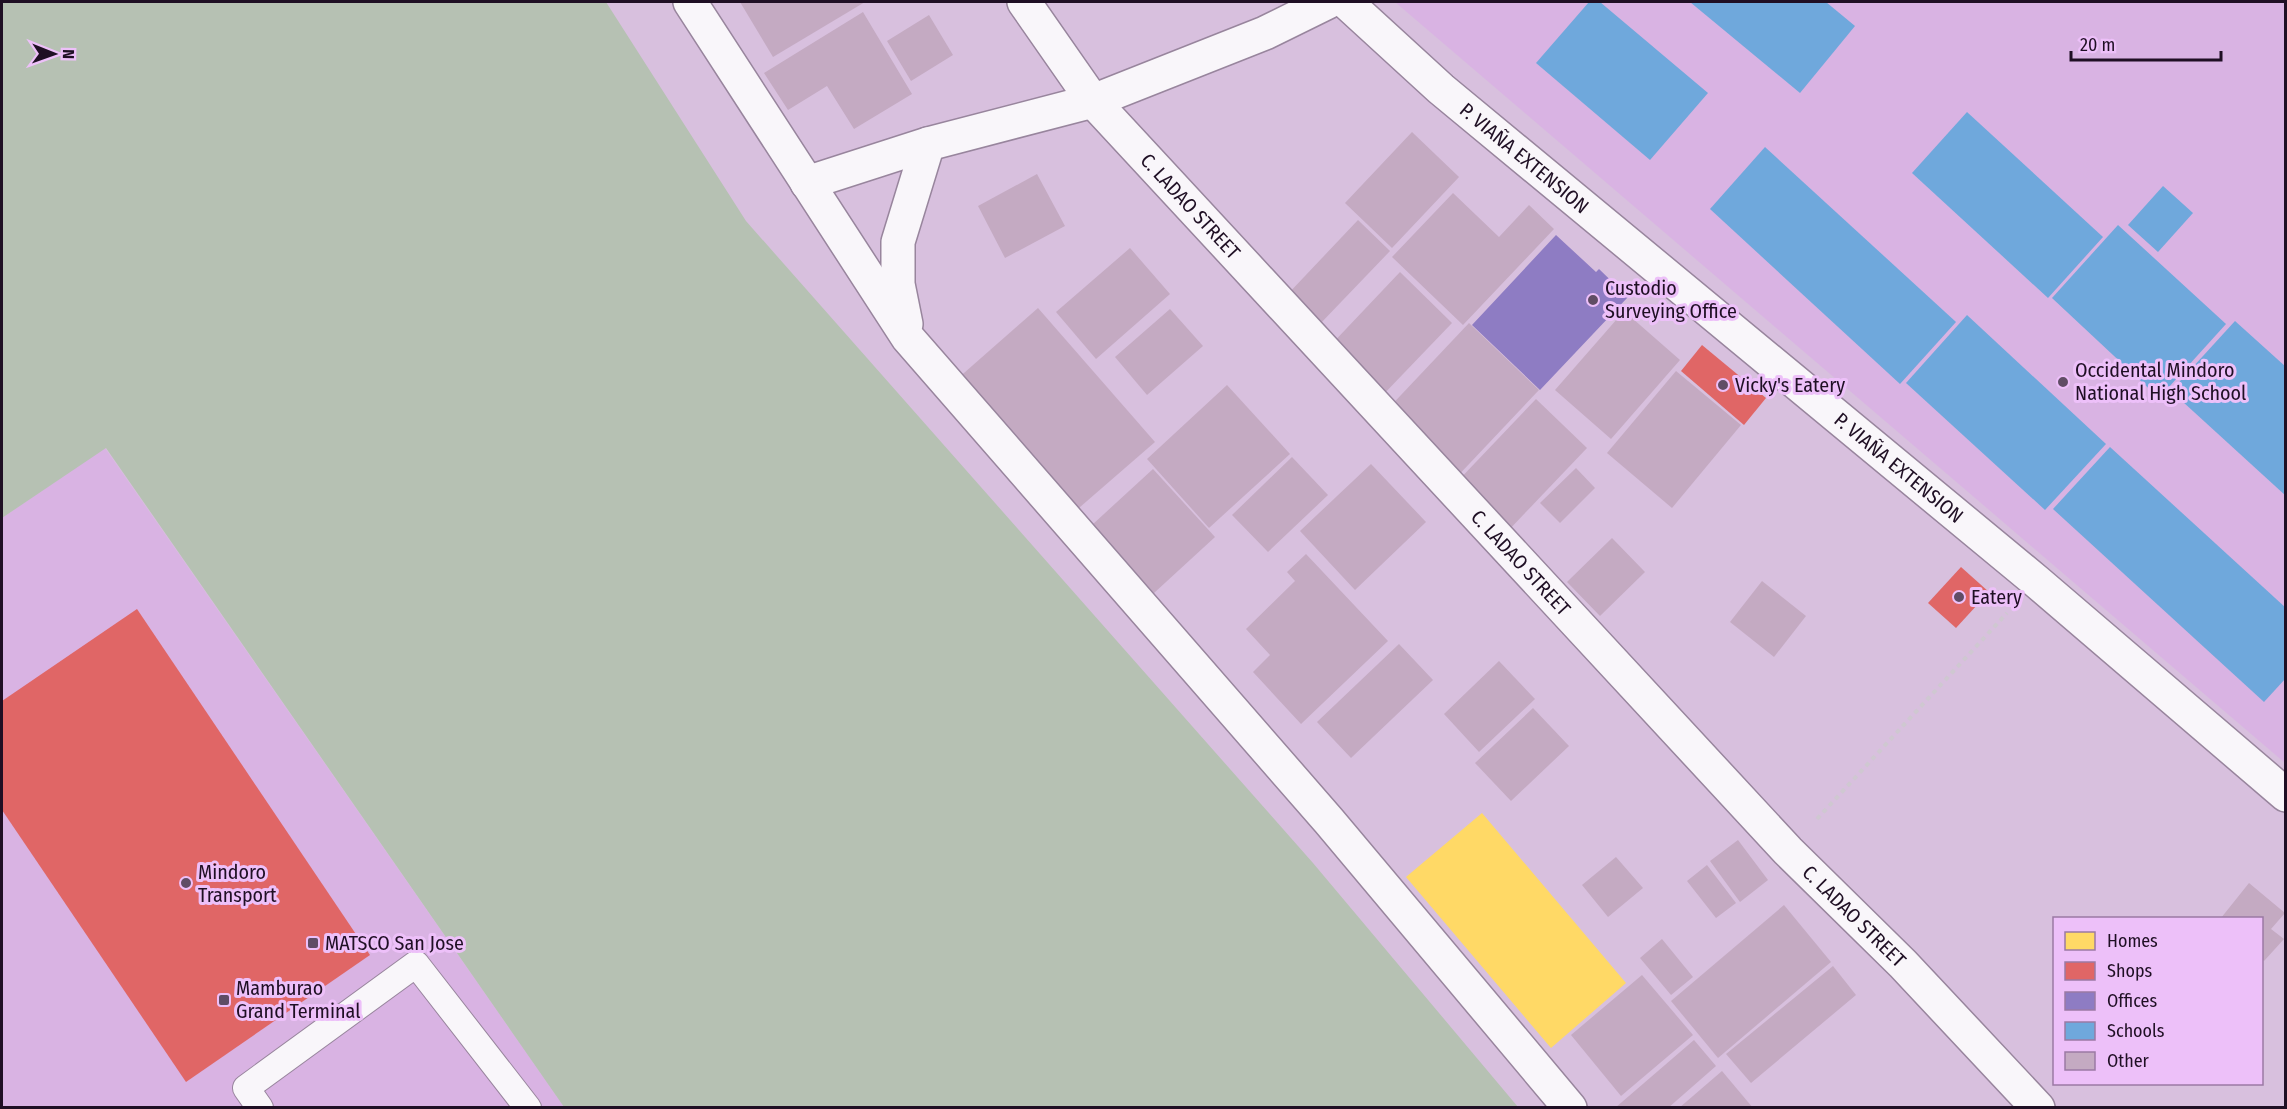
<svg xmlns="http://www.w3.org/2000/svg" width="2287" height="1109" viewBox="0 0 2287 1109" font-family="'Fira Sans Condensed',sans-serif">
<style>
.built{fill:#d9b3e3}
.green{fill:#b6c1b3}
.homes{fill:#ffd966}
.shops{fill:#e06666}
.offices{fill:#8e7cc3}
.schools{fill:#6fa8dc}
.building{fill:#c4aac2}
.lines{fill:none;stroke-linecap:round;stroke-linejoin:round}
.service-casing{stroke:#98859d;stroke-width:28}
.minor-casing{stroke:#98859d;stroke-width:36}
.path{stroke:#cfc8d1;stroke-width:4;stroke-dasharray:4.5 4.5;stroke-linecap:butt}
.service{stroke:#f9f6fa;stroke-width:26}
.minor{stroke:#f9f6fa;stroke-width:33}
.poi-dot{fill:#604d65;stroke:#edc0f9;stroke-width:2}
.labels{text-anchor:middle;stroke-width:6;stroke-linejoin:round;paint-order:stroke}
.street-label{font-size:20px;fill:#1f0f24;stroke:#edc0f9}
.poi-label{font-size:20px;fill:#1f0f24;stroke:#edc0f9;text-anchor:start}
</style>
<rect width="100%" height="100%" fill="#d8c0de"/>
<g class="built">
<polygon points="1395,2 2285,2 2285,763"/>
<polygon points="105,448 564,1107 2,1108 2,518"/>
</g>
<polygon class="green" points="2,2 606,2 746,221 1313,863 1518,1107 564,1107 106,448 2,518"/>
<polygon class="homes" points="1482,813 1626,983 1551,1048 1406,877"/>
<g class="shops">
<polygon points="1702,345 1766,398 1744,425 1681,371"/>
<polygon points="1961,567 1989,592 1956,628 1928,603"/>
<polygon points="137,609 370,955 186,1082 2,810 2,701"/>
</g>
<polygon class="offices" points="1556,235 1596,272 1599,269 1628,297 1540,390 1472,325"/>
<g class="schools">
<polygon points="1589,2 1600,2 1708,93 1650,160 1536,63"/>
<polygon points="1690,2 1826,2 1855,26 1800,93"/>
<polygon points="1967,112 2103,237 2048,298 1912,173"/>
<polygon points="1765,147 1956,322 1900,384 1710,209"/>
<polygon points="2163,186 2193,213 2158,252 2128,225"/>
<polygon points="2118,225 2226,324 2159,398 2052,298"/>
<polygon points="1967,315 2106,444 2045,510 1906,383"/>
<polygon points="2235,321 2286,367 2286,496 2171,391"/>
<polygon points="2110,447 2286,608 2286,678 2264,702 2053,509"/>
</g>
<g class="building">
<polygon points="740,2 865,2 773,57"/>
<polygon points="863,12 912,94 854,129 827,86 788,110 764,73"/>
<polygon points="929,15 953,55 911,81 887,41"/>
<polygon points="1412,132 1459,177 1392,248 1345,203"/>
<polygon points="1037,174 1065,226 1005,258 978,206"/>
<polygon points="1453,193 1499,237 1529,205 1554,229 1463,325 1392,257"/>
<polygon points="1358,220 1390,251 1319,325 1287,295"/>
<polygon points="1130,248 1170,294 1096,359 1056,312"/>
<polygon points="1400,272 1452,323 1380,398 1328,348"/>
<polygon points="1038,308 1155,442 1072,514 956,380"/>
<polygon points="1170,309 1203,346 1147,395 1115,357"/>
<polygon points="1624,311 1680,360 1611,439 1555,390"/>
<polygon points="1469,323 1539,390 1453,481 1384,413"/>
<polygon points="1676,371 1741,425 1672,508 1607,453"/>
<polygon points="1227,385 1290,454 1209,528 1147,459"/>
<polygon points="1536,399 1587,448 1506,533 1455,484"/>
<polygon points="1292,457 1328,495 1268,552 1232,515"/>
<polygon points="1371,464 1426,522 1355,590 1300,531"/>
<polygon points="1576,468 1595,488 1560,523 1540,503"/>
<polygon points="1153,469 1215,537 1154,593 1092,525"/>
<polygon points="1612,538 1645,572 1600,616 1567,582"/>
<polygon points="1306,554 1388,641 1301,724 1253,672 1270,655 1246,629 1295,581 1287,572"/>
<polygon points="1762,581 1806,616 1774,657 1730,622"/>
<polygon points="1399,644 1433,680 1351,758 1317,722"/>
<polygon points="1499,661 1535,699 1479,752 1444,714"/>
<polygon points="1533,708 1569,746 1511,801 1475,763"/>
<polygon points="1738,840 1768,880 1740,902 1710,861"/>
<polygon points="1616,857 1643,888 1608,917 1582,885"/>
<polygon points="1707,865 1736,903 1716,918 1687,881"/>
<polygon points="2249,883 2285,913 2271,929 2284,939 2264,961 2262,959 2262,918 2221,918"/>
<polygon points="1784,905 1831,962 1718,1058 1671,1001"/>
<polygon points="1662,939 1693,977 1671,995 1640,958"/>
<polygon points="1833,966 1856,995 1751,1083 1726,1054"/>
<polygon points="1642,975 1693,1035 1621,1096 1571,1035"/>
<polygon points="1694,1040 1716,1066 1668,1108 1615,1108"/>
<polygon points="1722,1071 1753,1108 1679,1108"/>
</g>
<g class="lines">
<defs>
<polyline id="service" points="260,1108 246,1088 416,964 528,1108"/>
<g id="minor">
<polyline points="690,2 908,338 1329,821 1570,1108"/>
<path id="s1" d="M1024 2 1093 101 1788 851 1903 964 2038 1108"/>
<path id="s2" d="M1346 2 1441 89 2036 581 2286 795"/>
<polyline points="807,183 928,144 1093,101 1265,33 1328,2"/>
<polyline points="906,324 898,284 898,242 928,144"/>
</g>
</defs>
<use href="#service" class="service-casing"/>
<use href="#minor" class="minor-casing"/>
<polyline class="path" points="1817,819 2007,613"/>
<use href="#service" class="service"/>
<use href="#minor" class="minor"/>
</g>
<g class="poi-dot">
<circle cx="1593" cy="300" r="6"/>
<circle cx="2063" cy="382" r="6"/>
<circle cx="1723" cy="385" r="6"/>
<circle cx="1959" cy="597" r="6"/>
<circle cx="186" cy="883" r="6"/>
<rect x="307" y="937" width="12" height="12" rx="3"/>
<rect x="218" y="994" width="12" height="12" rx="3"/>
</g>
<g class="labels">
<g class="street-label">
<text dy="7" stroke="none"><textPath href="#s2" startOffset="237">P. VIAÑA EXTENSION</textPath></text>
<text dy="7" stroke="none"><textPath href="#s1" startOffset="264">C. LADAO STREET</textPath></text>
<text dy="7" stroke="none"><textPath href="#s2" startOffset="723">P. VIAÑA EXTENSION</textPath></text>
<text dy="7" stroke="none"><textPath href="#s1" startOffset="750">C. LADAO STREET</textPath></text>
<text dy="7" stroke="none"><textPath href="#s1" startOffset="1236">C. LADAO STREET</textPath></text>
</g>
<g class="poi-label">
<text x="1605" y="295">Custodio<tspan x="1605" dy="23">Surveying Office</tspan></text>
<text x="2075" y="377">Occidental Mindoro<tspan x="2075" dy="23">National High School</tspan></text>
<text x="1735" y="392">Vicky's Eatery</text>
<text x="1971" y="604">Eatery</text>
<text x="198" y="879">Mindoro<tspan x="198" dy="23">Transport</tspan></text>
<text x="325" y="950">MATSCO San Jose</text>
<text x="236" y="995">Mamburao<tspan x="236" dy="23">Grand Terminal</tspan></text>
</g>
</g>
<rect width="2287" height="1109" fill="none" stroke="#1f0f24" stroke-width="6"/>
<rect x="2053" y="917" width="210" height="168" fill="#edc0f9" stroke="#9b79a4" stroke-width="1.5"/>
<rect x="2065" y="932" width="30" height="18" fill="#ffd966" stroke="#9b79a4" stroke-width="1.5"/>
<text x="2107" y="947" font-size="18" fill="#1f0f24">Homes</text>
<rect x="2065" y="962" width="30" height="18" fill="#e06666" stroke="#9b79a4" stroke-width="1.5"/>
<text x="2107" y="977" font-size="18" fill="#1f0f24">Shops</text>
<rect x="2065" y="992" width="30" height="18" fill="#8e7cc3" stroke="#9b79a4" stroke-width="1.5"/>
<text x="2107" y="1007" font-size="18" fill="#1f0f24">Offices</text>
<rect x="2065" y="1022" width="30" height="18" fill="#6fa8dc" stroke="#9b79a4" stroke-width="1.5"/>
<text x="2107" y="1037" font-size="18" fill="#1f0f24">Schools</text>
<rect x="2065" y="1052" width="30" height="18" fill="#c4aac2" stroke="#9b79a4" stroke-width="1.5"/>
<text x="2107" y="1067" font-size="18" fill="#1f0f24">Other</text>
<g transform="translate(54 54) rotate(91)" stroke="#edc0f9" stroke-width="4.5" paint-order="stroke">
<path d="M0-4.5L10 22L0 15L-10 22Z" fill="#1f0f24"/>
<text y="-9" font-size="16" font-weight="bold" text-anchor="middle" fill="#1f0f24">N</text>
</g>
<path d="M2071 51v9h150v-9" fill="none" stroke="#1f0f24" stroke-width="3"/>
<text x="2080" y="51" font-size="18" fill="#1f0f24" stroke="#edc0f9" stroke-width="4.5" paint-order="stroke">20 m</text>
</svg>
